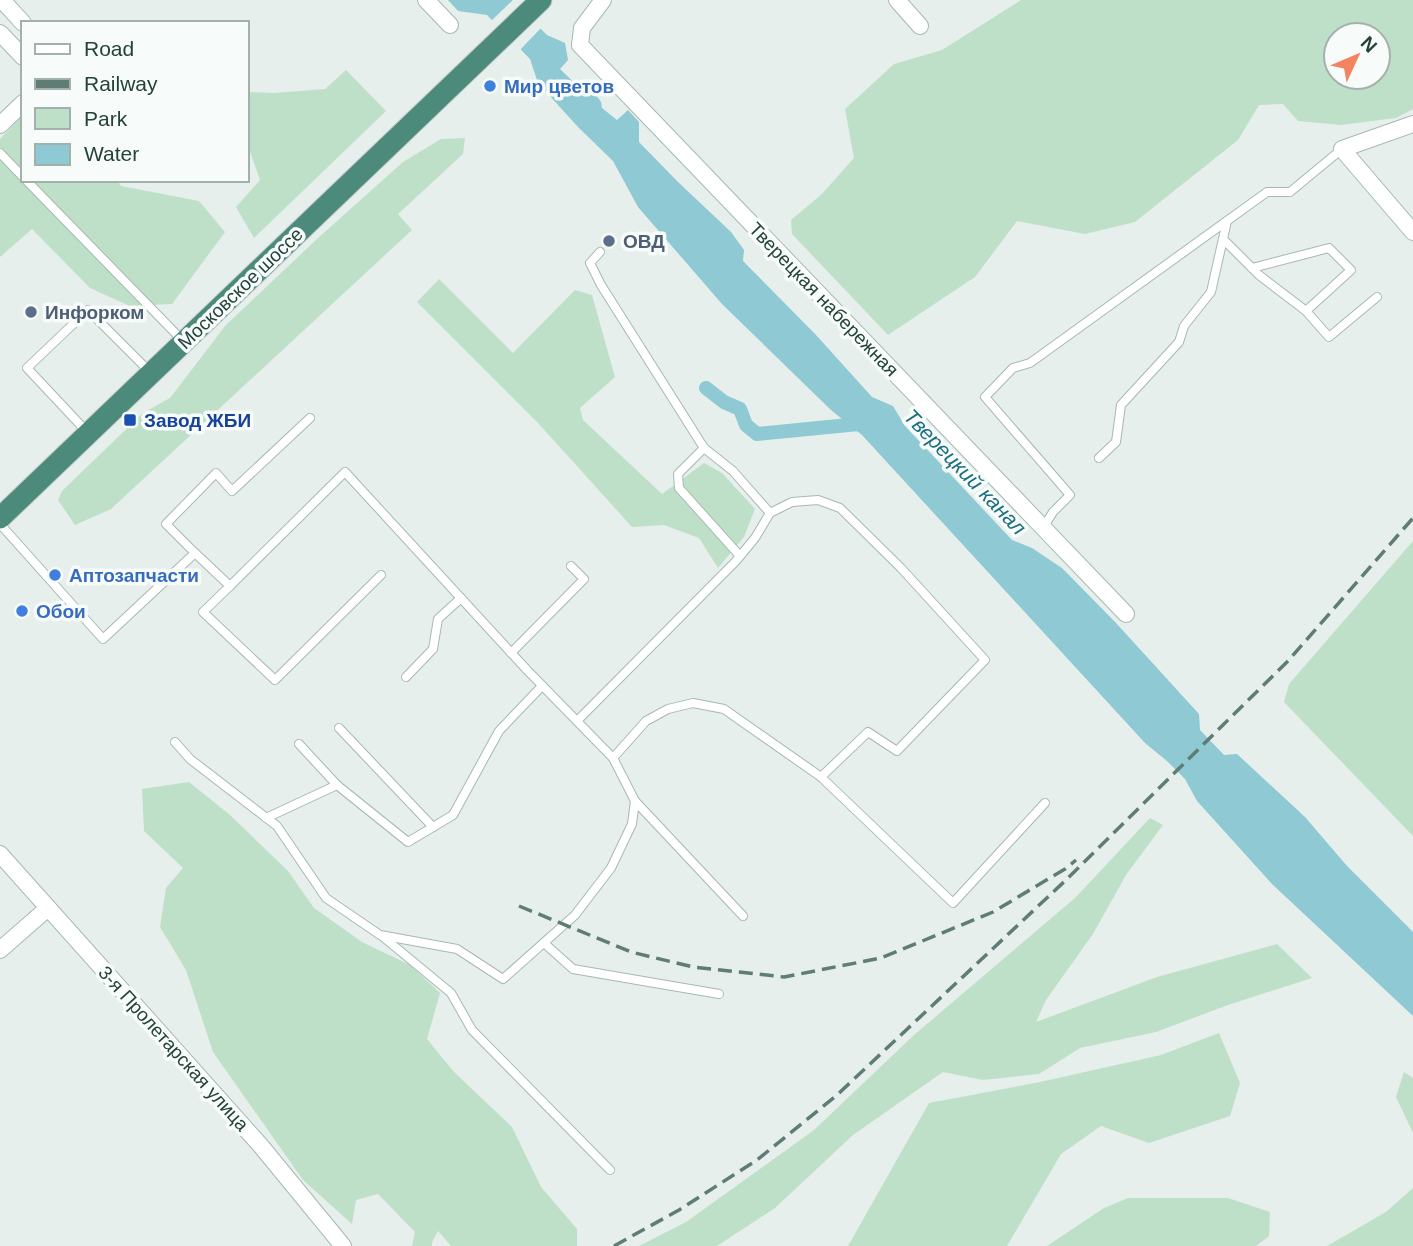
<svg xmlns="http://www.w3.org/2000/svg" width="1413" height="1246" viewBox="0 0 1413 1246" font-family="Arial,sans-serif">
<style>
.green{fill:#bfe0c8;fill-rule:evenodd}
.water{fill:#8ec9d4}
.pier{fill:#e6efeb}
.lines{fill:none;stroke-linecap:round;stroke-linejoin:round}
.canal{stroke:#8ec9d4;stroke-width:14}
.service-casing{stroke:#a8b8b2;stroke-width:10}
.minor-casing{stroke:#a8b8b2;stroke-width:18}
.trunk-casing{stroke:#c2cac8;stroke-width:23}
.service{stroke:#fff;stroke-width:8}
.minor{stroke:#fff;stroke-width:16}
.trunk{stroke:#4c8a7c;stroke-width:21}
.rail{stroke:#5f7d75;stroke-width:3.5;stroke-dasharray:14 7;stroke-linecap:butt}
.shop-dot{fill:#3f7fe0;stroke:#f7fbf9;stroke-width:2.5}
.service-dot{fill:#5c6f8a;stroke:#f7fbf9;stroke-width:2.5}
.transit-dot{fill:#1a4fb4;stroke:#f7fbf9;stroke-width:2.5}
.labels{text-anchor:middle;stroke-width:7;stroke-linejoin:round;paint-order:stroke}
.shop-label{font-size:19px;font-weight:bold;fill:#366cbe;stroke:#f7fbf9;text-anchor:start}
.service-label{font-size:19px;font-weight:bold;fill:#4e5e75;stroke:#f7fbf9;text-anchor:start}
.street-label{font-size:19px;fill:#24423a;stroke:#f7fbf9}
.transit-label{font-size:19px;font-weight:bold;fill:#164399;stroke:#f7fbf9;text-anchor:start}
.water-label{font-size:21px;font-style:italic;fill:#1c6f80;stroke:#f7fbf9}
</style>
<rect width="100%" height="100%" fill="#e6efeb"/>
<g class="green">
<path d="M1021 0H1413V109L1396 118 1341 125 1298 121 1283 104 1259 105 1238 140 1135 222 1085 234 1017 221 975 277 888 335 792 234 791 220 822 194 854 158 845 109 894 64 942 50ZM1336 35H1378V77H1336Z"/>
<polygon points="346,70 386,111 254,238 236,207 260,180 247,143 247,92 275,93 325,89"/>
<polygon points="23,115 23,180 117,180 121,186 199,201 225,232 172,304 130,306 90,288 32,229 0,257 0,139"/>
<polygon points="465,138 463,154 398,214 412,230 111,509 75,525 58,500 62,491 143,413 170,398 226,325 317,239 403,162 441,139"/>
<polygon points="439,279 513,353 575,290 592,295 615,377 580,408 583,420 662,494 704,463 722,473 755,509 744,537 718,568 699,538 664,525 632,527 538,423 417,302"/>
<polygon points="1413,541 1413,836 1284,702 1289,684"/>
<polygon points="189,782 230,815 288,871 314,908 362,942 410,965 440,993 427,1039 454,1072 512,1127 541,1187 577,1229 577,1246 451,1246 438,1231 432,1242 432,1246 412,1246 415,1232 378,1194 356,1200 352,1224 303,1180 213,1052 186,970 160,927 166,888 183,868 144,831 142,789"/>
<polygon points="1150,818 1163,825 1126,875 1093,934 1046,1000 1036,1022 1157,977 1277,944 1312,978 1228,1005 1156,1032 1080,1048 1039,1074 983,1080 943,1072 853,1135 775,1208 717,1246 639,1246 686,1222 814,1130 914,1035 1075,898"/>
<polygon points="1219,1033 1240,1083 1230,1116 1149,1143 1101,1126 1061,1154 1007,1246 848,1246 929,1103 1040,1082 1161,1055"/>
<polygon points="1404,1072 1413,1078 1413,1133 1396,1097"/>
<polygon points="1413,1188 1413,1246 1327,1246 1386,1212"/>
<polygon points="1128,1198 1228,1198 1270,1212 1269,1236 1256,1246 1047,1246 1104,1208"/>
</g>
<polygon class="water" points="448,0 512,0 547,35 565,43 568,60 560,69 587,95 596,95 601,102 602,108 617,120 628,110 639,122 639,142 677,181 731,232 744,250 743,261 816,335 872,397 893,406 905,426 1012,540 1032,548 1062,568 1116,623 1199,714 1200,730 1224,755 1237,754 1305,817 1347,866 1413,932 1413,1016 1272,884 1197,801 1185,779 1167,761 1145,743 862,435 831,410 722,304 638,207 613,161 578,127 538,83 530,59 487,15 458,11"/>
<polygon class="pier" points="513,0 517,0 543,26 518,52 490,22"/>
<g class="lines">
<polyline class="canal" points="706,388 724,402 740,409 746,425 757,434 869,423"/>
<defs>
<g id="service">
<polyline points="0,153 23,177"/>
<polyline points="26,180 183,341"/>
<polyline points="1223,239 1259,275 1306,311 1329,337 1377,297"/>
<polyline points="600,252 590,263 601,285 704,448 678,474 679,488 740,556"/>
<polyline points="1252,268 1329,248 1351,270 1306,311"/>
<polyline points="88,433 27,368 88,310 151,373"/>
<polyline points="704,448 733,471 770,513"/>
<polyline points="1099,458 1116,442 1121,405 1179,342 1184,326 1211,292 1227,221"/>
<polyline points="0,524 103,639 195,553 230,586 345,472 527,670 613,758 646,721 668,709 693,703 724,709 821,777 953,903 1045,803"/>
<polyline points="1043,528 1053,512 1070,495 985,397 1013,368 1030,363 1267,192 1290,192 1342,149"/>
<polyline points="195,553 166,524 216,473 232,491 310,418"/>
<polyline points="230,586 203,612 275,680 381,575"/>
<polyline points="511,653 584,579 571,566"/>
<polyline points="406,677 433,649 438,619 461,598"/>
<polyline points="577,721 736,561 755,538 770,513 792,502 818,500 840,508 901,568 985,660 897,751 868,732 821,777"/>
<polyline points="339,728 433,827"/>
<polyline points="175,742 190,759 277,826 326,898 380,935 457,949 503,979 575,915 611,868 632,824 635,801 613,758"/>
<polyline points="299,744 337,785"/>
<polyline points="635,801 743,916"/>
<polyline points="266,818 337,785 408,842 453,815 499,731 542,686"/>
<polyline points="382,936 451,993 472,1030 610,1170"/>
<polyline points="544,943 573,969 719,994"/>
</g>
<g id="minor">
<polyline points="2,0 23,23"/>
<polyline points="426,0 450,25"/>
<polyline points="603,0 582,28 580,45 1126,614"/>
<polyline points="897,0 920,26"/>
<polyline points="0,33 23,57"/>
<polyline points="1413,124 1342,149 1413,232"/>
<polyline points="0,125 23,103"/>
<polyline points="0,854 261,1146 343,1246"/>
<polyline points="0,950 48,908"/>
</g>
<polyline id="trunk" points="0,518 541,0"/>
</defs>
<use href="#service" class="service-casing"/>
<use href="#minor" class="minor-casing"/>
<use href="#trunk" class="trunk-casing"/>
<use href="#service" class="service"/>
<use href="#minor" class="minor"/>
<use href="#trunk" class="trunk"/>
<g class="rail">
<polyline points="519,906 631,952 693,967 784,977 881,958 993,912 1065,869 1076,860"/>
<polyline points="614,1246 679,1210 757,1160 837,1095 1067,879 1229,719 1288,661 1413,518"/>
</g>
</g>
<g class="shop-dot">
<circle cx="490" cy="86" r="7"/>
<circle cx="55" cy="575" r="7"/>
<circle cx="22" cy="611" r="7"/>
</g>
<g class="service-dot">
<circle cx="609" cy="241" r="7"/>
<circle cx="31" cy="312" r="7"/>
</g>
<rect class="transit-dot" x="123" y="413" width="14" height="14" rx="3.5"/>
<g class="labels">
<g class="shop-label">
<text x="504" y="93">Мир цветов</text>
<text x="69" y="582">Аптозапчасти</text>
<text x="36" y="618">Обои</text>
</g>
<g class="service-label">
<text x="623" y="248">ОВД</text>
<text x="45" y="319">Инфорком</text>
</g>
<g class="street-label">
<text transform="translate(240 288) rotate(-44)" y="7">Московское шоссе</text>
<text transform="translate(824 299) rotate(46)" y="7">Тверецкая набережная</text>
<text transform="translate(174 1048) rotate(48)" y="7">3-я Пролетарская улица</text>
</g>
<g class="transit-label">
<text x="144" y="427">Завод ЖБИ</text>
</g>
<g class="water-label">
<text transform="translate(965 472) rotate(46)" y="7">Тверецкий канал</text>
</g>
</g>
<rect x="21" y="21" width="228" height="161" fill="#f7fbf9" stroke="#a3b1ad" stroke-width="2"/>
<rect x="35" y="44" width="35" height="10" fill="#ffffff" stroke="#a3b1ad" stroke-width="2"/>
<text x="84" y="56" font-size="21" fill="#24423a">Road</text>
<rect x="35" y="79" width="35" height="10" fill="#5f7d75" stroke="#a3b1ad" stroke-width="2"/>
<text x="84" y="91" font-size="21" fill="#24423a">Railway</text>
<rect x="35" y="108" width="35" height="21" fill="#bfe0c8" stroke="#a3b1ad" stroke-width="2"/>
<text x="84" y="126" font-size="21" fill="#24423a">Park</text>
<rect x="35" y="144" width="35" height="21" fill="#8ec9d4" stroke="#a3b1ad" stroke-width="2"/>
<text x="84" y="161" font-size="21" fill="#24423a">Water</text>
<g transform="translate(1357 56) rotate(46)"><circle r="33" fill="#f7fbf9" stroke="#a3b1ad" stroke-width="2"/>
<path d="M0-5L12 26L0 18L-12 26Z" fill="#f4845f"/>
<text y="-10" font-size="19" font-weight="bold" text-anchor="middle" fill="#24423a">N</text>
</g>
</svg>
